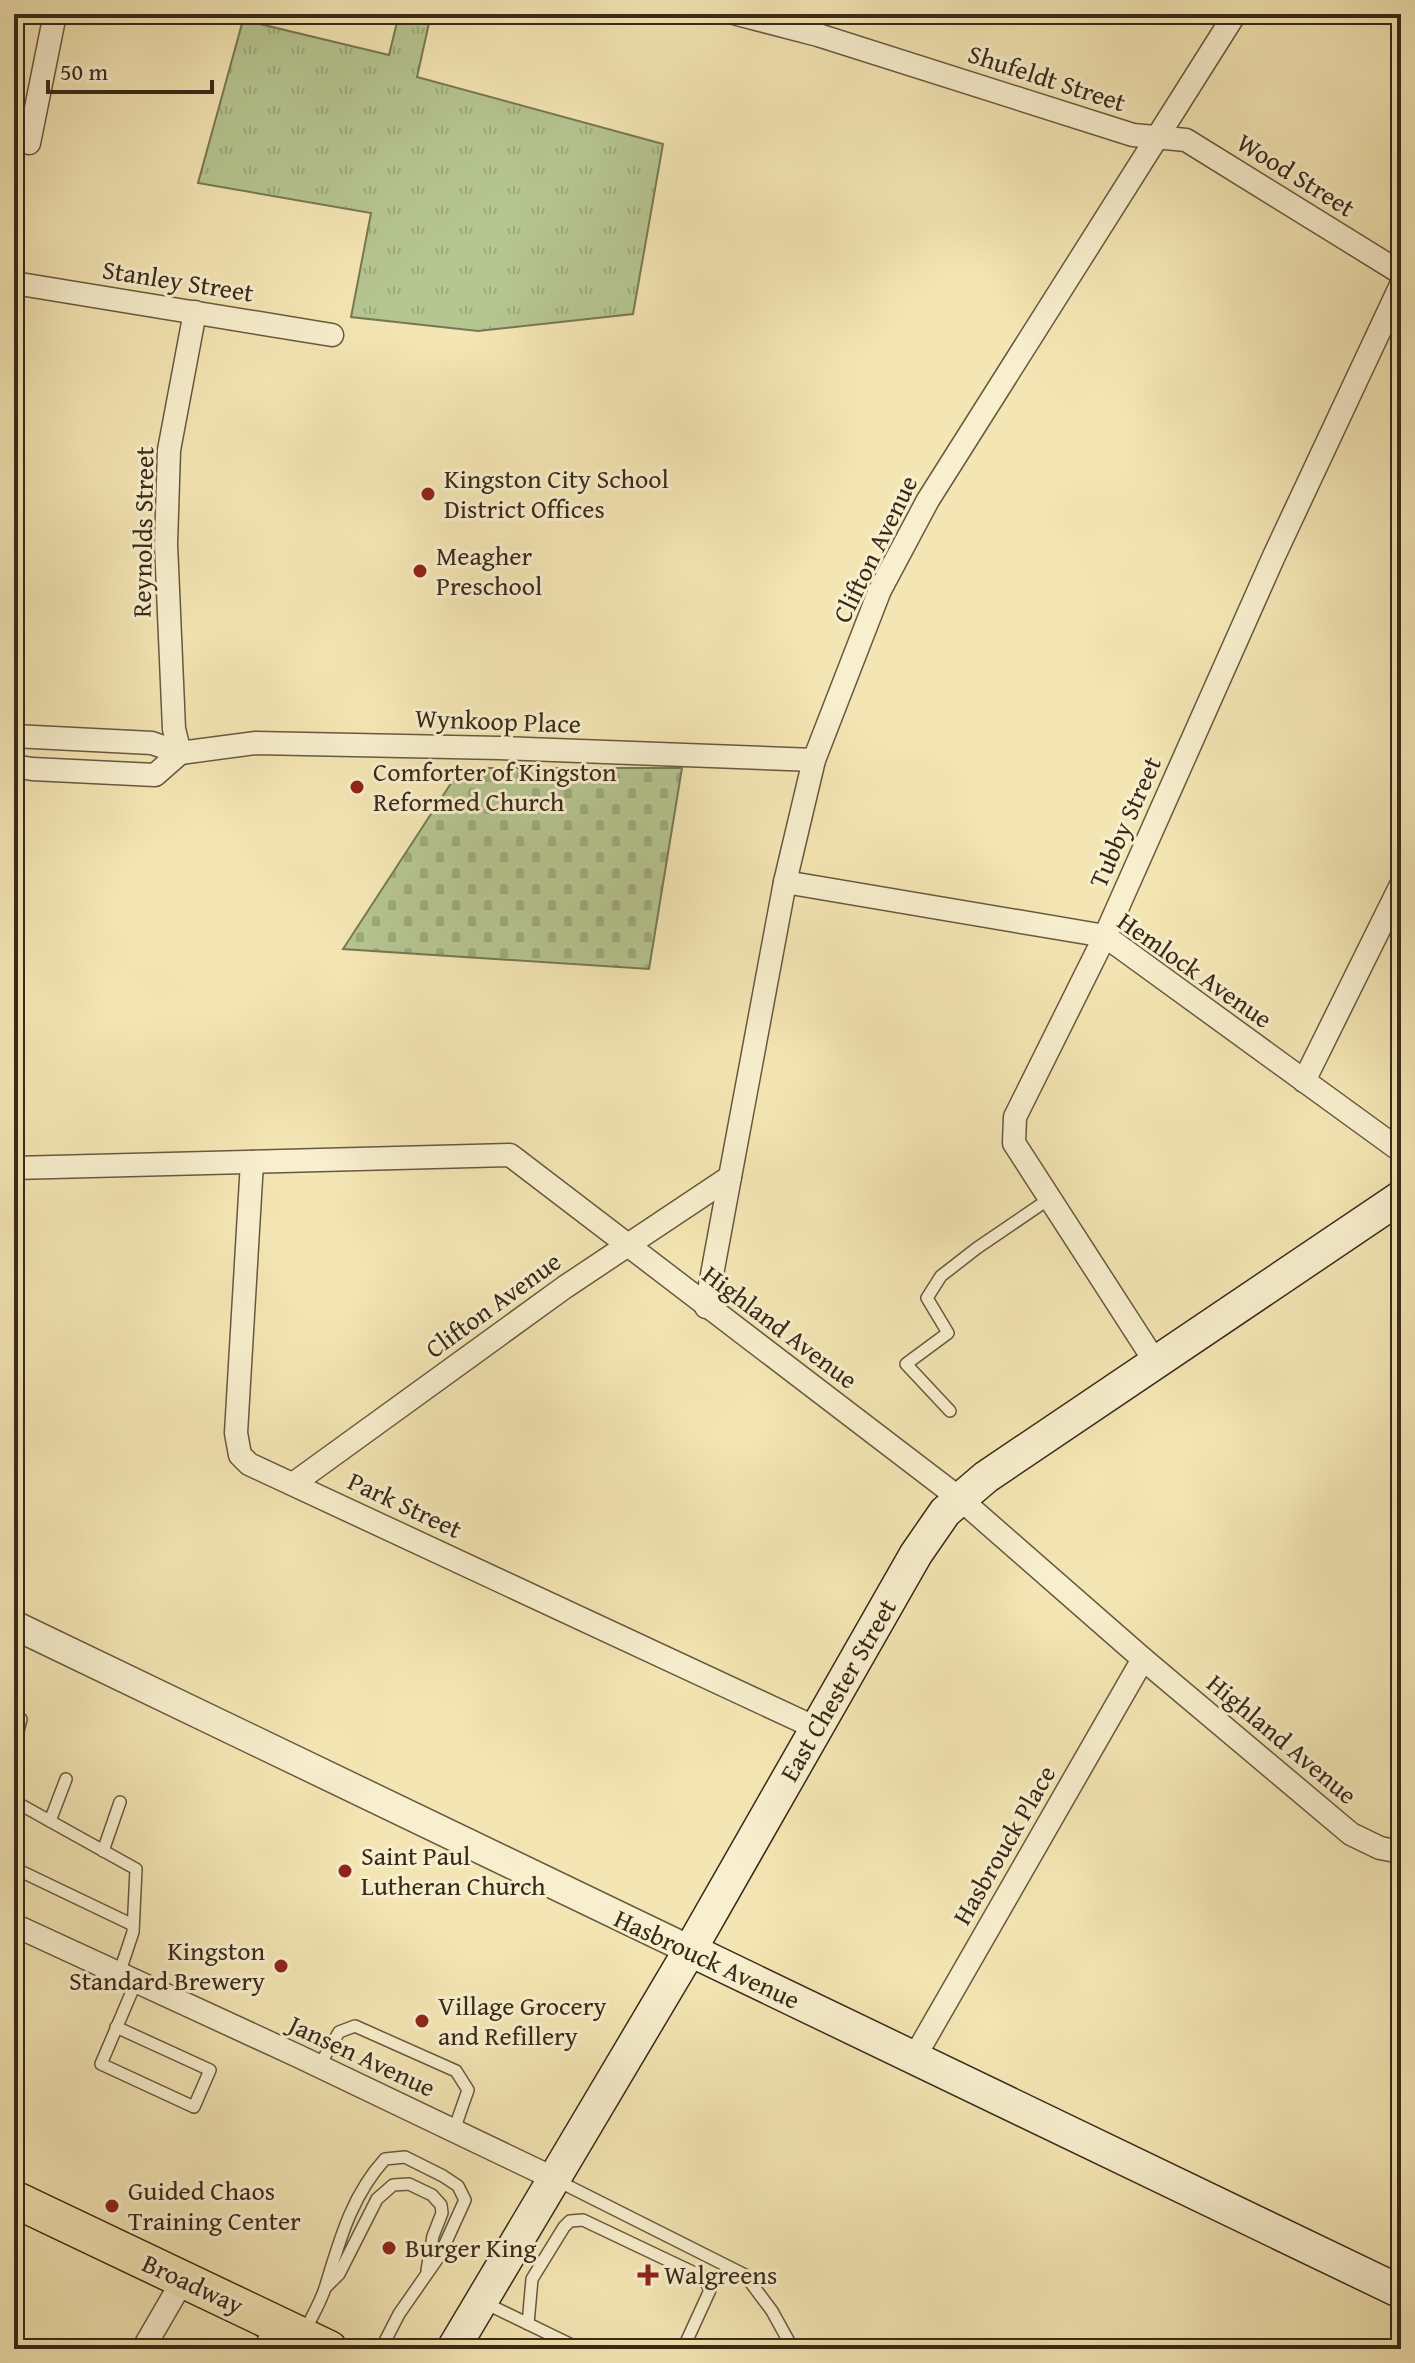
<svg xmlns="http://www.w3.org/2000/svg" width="1415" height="2363" viewBox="0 0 1415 2363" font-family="'Gentium Book Plus',serif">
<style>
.cemetery{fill:url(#cemetery-stones);stroke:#787854;stroke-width:2}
.park{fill:url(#park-tufts);stroke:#787854;stroke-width:2}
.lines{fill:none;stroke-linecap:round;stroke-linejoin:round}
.service-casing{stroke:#68583f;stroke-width:14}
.minor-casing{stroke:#68583f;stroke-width:25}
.tertiary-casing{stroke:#68583f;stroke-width:31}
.secondary-casing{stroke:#392918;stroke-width:35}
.trunk-casing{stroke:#392918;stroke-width:39}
.service{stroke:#f8efce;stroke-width:11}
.minor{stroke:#f8efce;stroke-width:22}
.tertiary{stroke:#f8efce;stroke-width:28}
.secondary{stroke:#f8efce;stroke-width:32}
.trunk{stroke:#f4e6b4;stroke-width:36}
.poi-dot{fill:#8f2418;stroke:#f8efce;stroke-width:3}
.labels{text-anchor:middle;stroke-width:6;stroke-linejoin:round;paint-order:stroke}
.street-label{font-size:26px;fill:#392918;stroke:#f8efce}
.poi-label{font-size:26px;fill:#392918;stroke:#f8efce;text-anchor:start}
</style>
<defs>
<pattern id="cemetery-stones" width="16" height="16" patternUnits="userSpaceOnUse" patternTransform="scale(2)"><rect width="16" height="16" fill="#b6c691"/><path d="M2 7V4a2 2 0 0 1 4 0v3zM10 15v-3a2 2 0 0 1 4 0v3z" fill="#9daa7c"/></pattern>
<pattern id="park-tufts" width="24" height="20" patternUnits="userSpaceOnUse" patternTransform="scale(2)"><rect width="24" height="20" fill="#b6c691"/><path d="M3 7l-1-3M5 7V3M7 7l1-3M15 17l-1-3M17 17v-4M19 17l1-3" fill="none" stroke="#9daa7c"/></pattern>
</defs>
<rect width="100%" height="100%" fill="#f4e6b4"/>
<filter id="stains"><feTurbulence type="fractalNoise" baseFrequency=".0025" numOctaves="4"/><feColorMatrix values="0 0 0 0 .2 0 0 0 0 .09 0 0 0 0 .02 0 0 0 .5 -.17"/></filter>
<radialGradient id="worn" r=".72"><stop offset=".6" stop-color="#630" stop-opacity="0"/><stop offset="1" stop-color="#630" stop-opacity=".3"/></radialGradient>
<polygon class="cemetery" points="461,768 682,768 649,969 343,949"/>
<polygon class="park" points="399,14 431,14 417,77 663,144 633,314 478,331 351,317 371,213 198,183 243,20 389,55"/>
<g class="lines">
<defs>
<g id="service">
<polyline points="950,1411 906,1364 948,1333 927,1298 941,1276 977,1248 1049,1199"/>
<polyline points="14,1718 21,1719 14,1747"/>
<polyline points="14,1801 136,1869 133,1932 119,1974"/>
<polyline points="50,1821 66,1779"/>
<polyline points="103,1851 120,1802"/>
<polyline points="14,1868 133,1925"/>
<polyline points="116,2027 210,2070 194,2107 101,2064 136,1982"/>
<polyline points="319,2066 339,2032 355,2026 456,2071 468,2090 454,2130"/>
<polyline points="556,2180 745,2275 772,2311 793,2349"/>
<polyline points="326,2287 339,2274 377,2199 393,2185 409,2184 432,2195 441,2205 442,2213 433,2236 427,2270"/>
<polyline points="485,2303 580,2349"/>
<polyline points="528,2324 532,2279 564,2227 570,2221 583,2220 703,2277 710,2290 683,2349"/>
<path d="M305 2331C312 2316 322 2300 326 2285 340 2239 352 2195 385 2159L405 2157 443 2176 458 2186 465 2200 440 2255 399 2314 381 2349"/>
<polyline points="259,2349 270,2326"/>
</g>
<g id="minor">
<polyline points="737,14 818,35 1133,135 1186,140 1401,273"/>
<polyline points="29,143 55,14"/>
<polyline points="14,283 332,335"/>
<polyline points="14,736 152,743 180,753 256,743 500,748 814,760"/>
<polyline points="180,753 174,729 166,544 169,450 195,312"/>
<polyline points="14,766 32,769 155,775 180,753"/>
<polyline points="785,882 1105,936 1401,1151"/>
<polyline points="1304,1081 1401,885"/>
<polyline points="252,1162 236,1433 240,1455 249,1464 816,1728"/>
<polyline points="14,1168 510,1155 959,1498 1143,1659 1351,1834 1380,1848 1401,1852"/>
<polyline points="706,1307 730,1177"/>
<polyline points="1156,1363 1014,1143 1015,1117 1105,936 1274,556 1401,285"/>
<polyline points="293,1484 565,1287 730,1177 785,882 814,760 880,590 928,500 1235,14"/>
<polyline points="14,1925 298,2056 555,2179"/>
<polyline points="914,2058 1143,1659"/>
<polyline points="143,2349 183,2280"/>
</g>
<polyline id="tertiary" points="14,1625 690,1950"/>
<g id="secondary">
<polyline points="690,1950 1401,2292"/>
<polyline points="453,2349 690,1950 916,1554 945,1512 986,1477 1401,1197"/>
</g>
<polyline id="trunk" points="14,2199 329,2349"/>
</defs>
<use href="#service" class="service-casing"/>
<use href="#minor" class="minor-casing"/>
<use href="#tertiary" class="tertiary-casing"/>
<use href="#secondary" class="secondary-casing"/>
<use href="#trunk" class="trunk-casing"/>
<use href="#service" class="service"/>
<use href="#minor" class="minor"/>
<use href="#tertiary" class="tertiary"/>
<use href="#secondary" class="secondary"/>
<use href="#trunk" class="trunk"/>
</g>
<g class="poi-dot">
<circle cx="428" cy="494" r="8"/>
<circle cx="420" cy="571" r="8"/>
<circle cx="357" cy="787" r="8"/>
<circle cx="345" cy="1871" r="8"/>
<circle cx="281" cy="1966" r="8"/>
<circle cx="422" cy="2021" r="8"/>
<circle cx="112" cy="2206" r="8"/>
<circle cx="389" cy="2248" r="8"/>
<path d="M644 2263h8v8h8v8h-8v8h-8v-8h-8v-8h8z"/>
</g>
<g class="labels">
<g class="street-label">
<text transform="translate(1047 78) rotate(18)" y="9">Shufeldt Street</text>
<text transform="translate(1296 175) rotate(32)" y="9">Wood Street</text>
<text transform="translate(178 281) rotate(9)" y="9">Stanley Street</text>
<text transform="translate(143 532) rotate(-89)" y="9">Reynolds Street</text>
<text transform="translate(875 549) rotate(-64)" y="9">Clifton Avenue</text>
<text transform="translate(498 721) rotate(2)" y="9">Wynkoop Place</text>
<text transform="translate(1125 822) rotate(-66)" y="9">Tubby Street</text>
<text transform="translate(1195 970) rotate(35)" y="9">Hemlock Avenue</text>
<text transform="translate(493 1305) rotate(-36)" y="9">Clifton Avenue</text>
<text transform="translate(780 1327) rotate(37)" y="9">Highland Avenue</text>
<text transform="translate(405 1505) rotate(25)" y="9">Park Street</text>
<text transform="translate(838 1690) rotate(-60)" y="9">East Chester Street</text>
<text transform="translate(1282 1739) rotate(40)" y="9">Highland Avenue</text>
<text transform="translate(1004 1845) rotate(-60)" y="9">Hasbrouck Place</text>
<text transform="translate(707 1959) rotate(25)" y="9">Hasbrouck Avenue</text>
<text transform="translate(362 2056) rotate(25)" y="9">Jansen Avenue</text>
<text transform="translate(193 2284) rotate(25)" y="9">Broadway</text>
</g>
<g class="poi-label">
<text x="444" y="488">Kingston City School<tspan x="444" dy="30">District Offices</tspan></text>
<text x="436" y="565">Meagher<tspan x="436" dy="30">Preschool</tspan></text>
<text x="373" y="781">Comforter of Kingston<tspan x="373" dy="30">Reformed Church</tspan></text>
<text x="361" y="1865">Saint Paul<tspan x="361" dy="30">Lutheran Church</tspan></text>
<text x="265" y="1960" text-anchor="end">Kingston<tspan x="265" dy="30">Standard Brewery</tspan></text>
<text x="438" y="2015">Village Grocery<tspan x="438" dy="30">and Refillery</tspan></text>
<text x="128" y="2200">Guided Chaos<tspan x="128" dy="30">Training Center</tspan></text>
<text x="405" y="2257">Burger King</text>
<text x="664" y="2284">Walgreens</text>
</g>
</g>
<rect width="1415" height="2363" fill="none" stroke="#f4e6b4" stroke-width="48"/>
<rect x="16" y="16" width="1383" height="2331" fill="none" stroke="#392918" stroke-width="4"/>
<rect x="24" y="24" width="1367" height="2315" fill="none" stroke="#392918" stroke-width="2"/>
<path d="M48 80v12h164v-12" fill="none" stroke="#392918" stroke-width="4"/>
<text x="60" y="80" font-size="24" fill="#392918" stroke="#f8efce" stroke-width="6" paint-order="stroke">50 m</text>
<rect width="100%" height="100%" filter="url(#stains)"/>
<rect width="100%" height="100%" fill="url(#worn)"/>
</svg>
